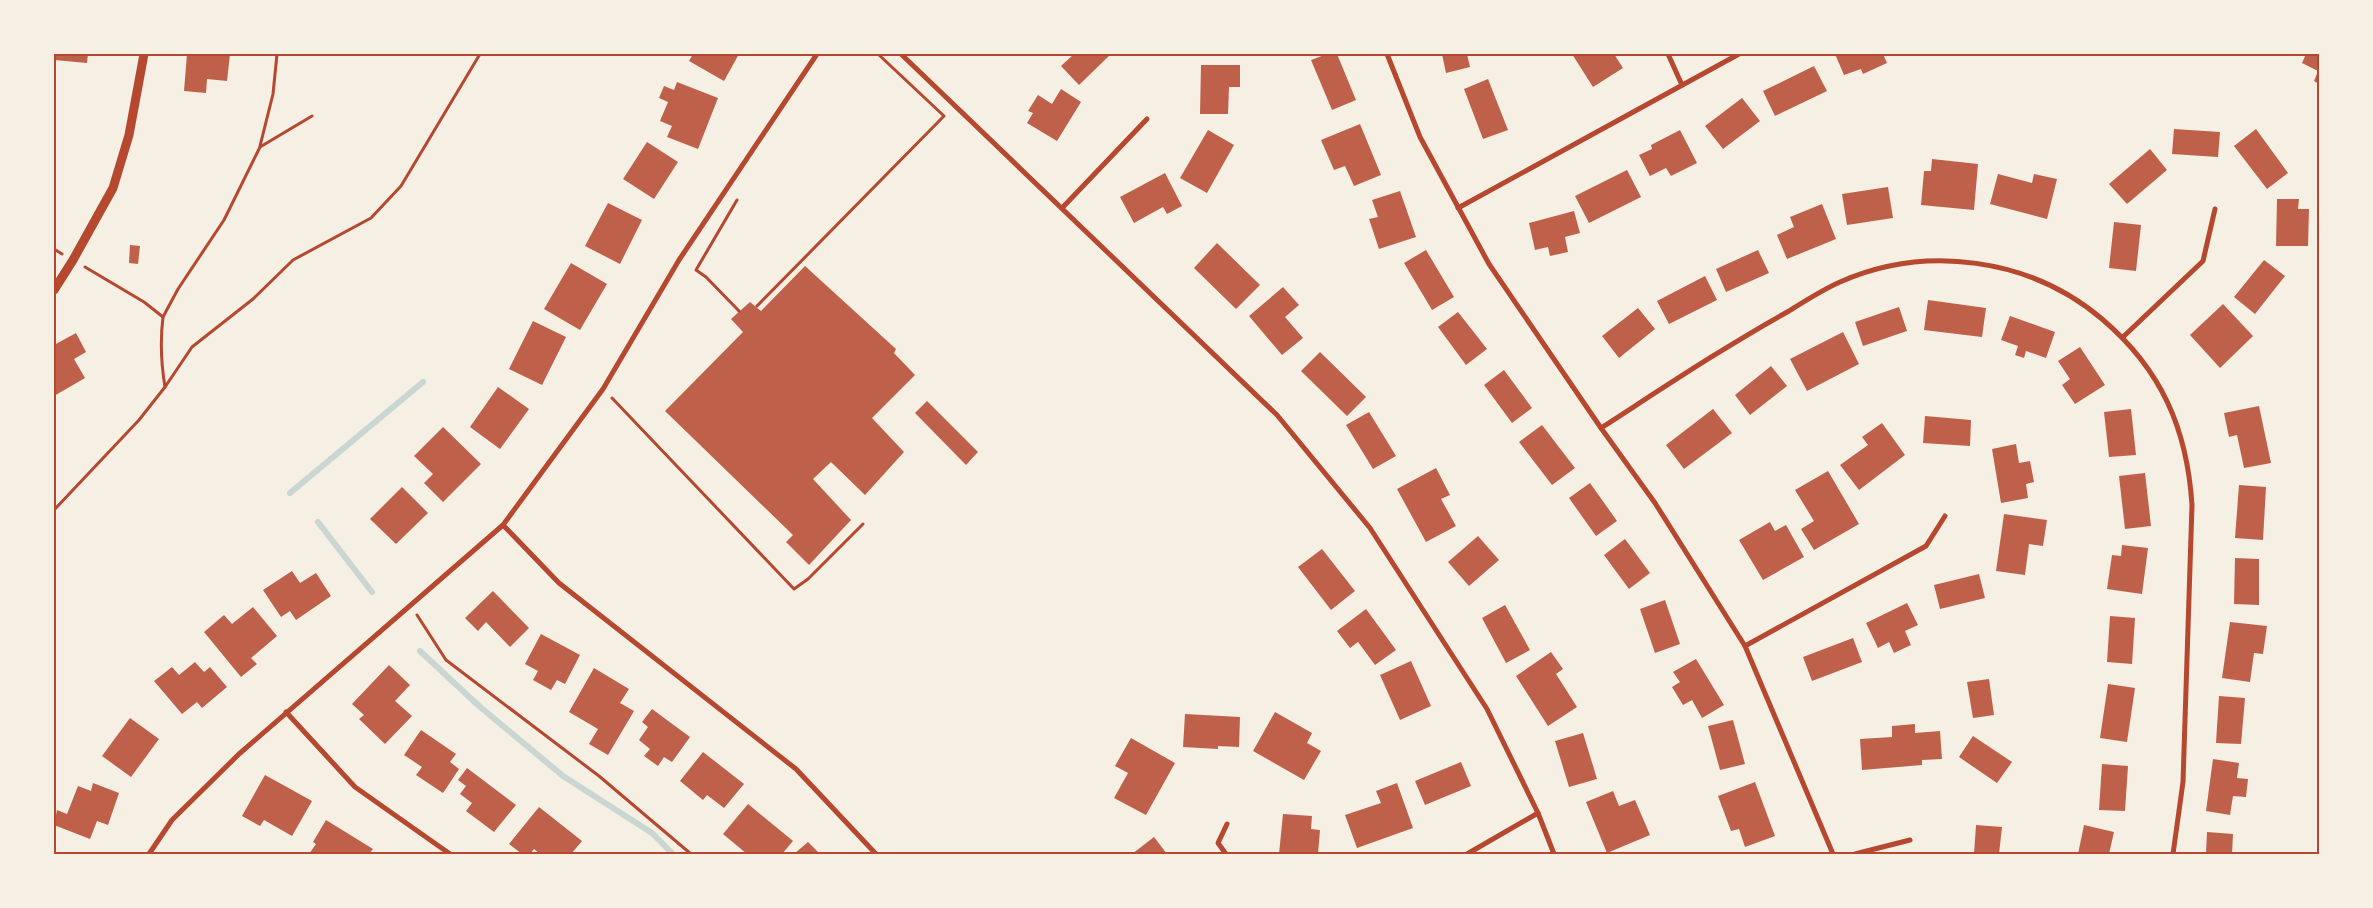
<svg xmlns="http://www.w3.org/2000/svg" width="2373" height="908" viewBox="0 0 2373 908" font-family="Overpass,sans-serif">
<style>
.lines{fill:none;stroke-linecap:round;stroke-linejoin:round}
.stream{stroke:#c9d6d2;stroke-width:6}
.building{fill:#bf614a}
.path{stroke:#b5482f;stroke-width:3}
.minor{stroke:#b5482f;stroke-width:5}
.tertiary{stroke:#b5482f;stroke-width:9}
.neatline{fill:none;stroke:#b5482f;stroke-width:2}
</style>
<rect width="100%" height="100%" fill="#f6efe4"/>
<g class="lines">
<g class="stream">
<polyline points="290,493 423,382"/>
<polyline points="318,522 372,592"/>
<polyline points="420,651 479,706 563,776 652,833 673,854"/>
</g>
</g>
<g class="building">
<polygon points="54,54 88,54 87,63 54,60"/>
<polygon points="187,54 230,54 227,81 207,79 206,93 184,91"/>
<polygon points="693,54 739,54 724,81 689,61"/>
<polygon points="1074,54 1111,54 1079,85 1061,66"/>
<polygon points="1327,54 1337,54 1356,100 1332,110 1311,60"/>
<polygon points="1442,54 1467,54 1470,67 1446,73"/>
<polygon points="1572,54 1614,54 1623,68 1593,87"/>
<polygon points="1835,54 1883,54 1887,63 1863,74 1861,69 1844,75"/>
<polygon points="2306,54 2319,54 2319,84 2314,81 2318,71 2302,63"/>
<polygon points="1201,65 1240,65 1240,87 1229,87 1228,114 1200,114"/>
<polygon points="1814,66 1827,91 1775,116 1763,91"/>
<polygon points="1488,79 1508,130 1483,139 1464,89"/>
<polygon points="677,82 718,98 698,149 667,137 672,126 660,121 668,102 659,98 664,86 674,90"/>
<polygon points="1061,89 1081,102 1057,141 1027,123 1033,113 1028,111 1038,95 1052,104"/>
<polygon points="1742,98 1760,121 1723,149 1705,126"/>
<polygon points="1360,124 1381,175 1354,186 1345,166 1334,170 1321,140"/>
<polygon points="2174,129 2220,132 2218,157 2172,154"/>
<polygon points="2256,129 2288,173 2267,189 2234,146"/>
<polygon points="1208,130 1234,145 1207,193 1180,178"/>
<polygon points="1680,130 1697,163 1671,176 1666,168 1650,176 1639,155 1652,149 1651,145"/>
<polygon points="647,142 678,162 654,199 623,179"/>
<polygon points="2150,149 2167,170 2127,204 2109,184"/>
<polygon points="1932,159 1978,164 1974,210 1921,205 1924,171 1931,171"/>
<polygon points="1627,170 1641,197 1589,223 1575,196"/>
<polygon points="1165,173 1182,206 1167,214 1163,207 1134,223 1120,197"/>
<polygon points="1998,174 2032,183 2034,174 2057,179 2047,219 1990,204"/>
<polygon points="1888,187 1893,218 1847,225 1842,194"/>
<polygon points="1400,191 1416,237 1379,249 1369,219 1378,217 1372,200"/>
<polygon points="2277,199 2299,199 2298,209 2309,209 2308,246 2276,246"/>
<polygon points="608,203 642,220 620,264 585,246"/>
<polygon points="1822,204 1836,239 1787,259 1777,235 1794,227 1790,217"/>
<polygon points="1574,211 1580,233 1565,237 1568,252 1550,256 1548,247 1535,250 1529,223"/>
<polygon points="2114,222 2141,225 2136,271 2109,268"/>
<polygon points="1217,243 1260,285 1236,309 1194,268"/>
<polygon points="130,245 140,246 138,264 129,263"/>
<polygon points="1426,250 1454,297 1432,310 1404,263"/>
<polygon points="1758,250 1769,273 1726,292 1716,269"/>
<polygon points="2264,260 2285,276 2255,314 2234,297"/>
<polygon points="571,263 607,284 580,330 544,309"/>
<polygon points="805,266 896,349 894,353 915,375 872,418 904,452 865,495 831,462 813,479 851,520 809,565 786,542 793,535 665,411 743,332 731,319 750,302 761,311"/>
<polygon points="1705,276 1717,300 1669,324 1657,301"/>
<polygon points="1283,287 1299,305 1285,317 1303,338 1282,355 1249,316"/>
<polygon points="1928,300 1986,308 1982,337 1924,330"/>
<polygon points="2223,304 2253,336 2220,368 2190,335"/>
<polygon points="1899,307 1907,331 1863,346 1855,322"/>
<polygon points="1638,308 1655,329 1619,358 1602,336"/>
<polygon points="1458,312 1487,349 1466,365 1438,327"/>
<polygon points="2010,316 2055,332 2046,358 2026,351 2024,358 2015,355 2018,346 2001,340"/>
<polygon points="533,321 566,337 542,385 509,369"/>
<polygon points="1843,332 1859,364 1807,391 1790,359"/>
<polygon points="76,333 86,352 74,359 85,378 54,396 54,345"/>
<polygon points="2080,347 2105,385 2075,404 2062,385 2070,379 2058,361"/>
<polygon points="1320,352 1366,397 1347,416 1301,371"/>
<polygon points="1771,366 1787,386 1750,415 1735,395"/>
<polygon points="1504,370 1532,408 1512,423 1484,385"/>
<polygon points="498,387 529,409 500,449 470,427"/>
<polygon points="927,401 978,452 966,465 915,413"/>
<polygon points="2259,406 2271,463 2244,468 2237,435 2229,437 2224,413"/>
<polygon points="1713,409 1732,433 1684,469 1666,445"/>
<polygon points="2131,409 2136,455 2109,457 2104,412"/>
<polygon points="1369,412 1396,456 1373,469 1346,425"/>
<polygon points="1925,416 1971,420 1970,446 1923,443"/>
<polygon points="1882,423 1905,455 1859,490 1840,465 1868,445 1862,437"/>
<polygon points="1542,425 1575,468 1552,485 1519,442"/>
<polygon points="443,427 481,464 443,502 424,483 433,474 414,456"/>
<polygon points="2016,444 2019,463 2030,461 2034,482 2026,484 2028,498 2001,503 1992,449"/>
<polygon points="1436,468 1450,495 1441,499 1456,526 1426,542 1397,489"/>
<polygon points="1828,471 1859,524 1814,550 1801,529 1814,521 1795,490"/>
<polygon points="2145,473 2151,526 2125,529 2119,476"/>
<polygon points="1590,483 1617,521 1596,536 1569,498"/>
<polygon points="2239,485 2266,487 2263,540 2235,538"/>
<polygon points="402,487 428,513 396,544 370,519"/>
<polygon points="2004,514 2047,520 2043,546 2029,544 2025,575 1996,571"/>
<polygon points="1770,522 1775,531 1786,525 1804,557 1763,580 1739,540"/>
<polygon points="1478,536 1499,560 1469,586 1448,562"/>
<polygon points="1625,539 1650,573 1629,589 1604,555"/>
<polygon points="2122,545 2148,548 2142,594 2107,589 2112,555 2121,556"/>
<polygon points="1322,549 1355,591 1331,610 1298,567"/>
<polygon points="2235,558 2259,559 2259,605 2234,604"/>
<polygon points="292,571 300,583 316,573 331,596 296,620 290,611 281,617 263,590"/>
<polygon points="1979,574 1985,598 1940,609 1934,585"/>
<polygon points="493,591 529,628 510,647 486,622 478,631 465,618"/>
<polygon points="1665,600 1680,644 1655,653 1640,609"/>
<polygon points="1907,603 1918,625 1905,631 1911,645 1894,653 1889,642 1878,648 1866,623"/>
<polygon points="1505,605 1530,650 1506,663 1482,618"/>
<polygon points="253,607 277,636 251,658 257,664 241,677 204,632 224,615 232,624"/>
<polygon points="1366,609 1396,650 1375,665 1358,642 1350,648 1337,631"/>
<polygon points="2110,616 2135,618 2132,664 2107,662"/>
<polygon points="2230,622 2267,626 2263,654 2254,653 2250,682 2222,678"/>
<polygon points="541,634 580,655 565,684 557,680 551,690 533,680 538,671 525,664"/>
<polygon points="1853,638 1862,662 1812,681 1803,657"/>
<polygon points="1551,652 1563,669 1556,674 1577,707 1548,726 1516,676"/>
<polygon points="1696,659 1724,705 1702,718 1692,700 1683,705 1672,687 1680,682 1673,672"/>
<polygon points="1411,661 1431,706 1400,720 1380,675"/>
<polygon points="195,662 204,672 210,667 227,687 202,708 197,702 182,714 154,681 172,667 179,675"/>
<polygon points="389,665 410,685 395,701 412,716 385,744 359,719 364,715 352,704"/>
<polygon points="594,668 629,689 620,703 634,711 608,755 589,744 598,729 569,712"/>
<polygon points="1989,679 1994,715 1973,718 1967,682"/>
<polygon points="2108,684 2135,688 2127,742 2100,738"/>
<polygon points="2219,696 2245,698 2241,744 2216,743"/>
<polygon points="652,709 690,737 672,762 664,757 658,766 644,756 650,749 639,740 648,727 642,722"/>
<polygon points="1275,712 1312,733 1307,743 1321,751 1304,780 1253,751"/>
<polygon points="1185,714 1240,717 1239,747 1218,746 1218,749 1183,747"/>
<polygon points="130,718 159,739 131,777 102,756"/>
<polygon points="1733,720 1745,764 1720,770 1708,726"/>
<polygon points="1915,724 1915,733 1940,731 1942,759 1922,760 1922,765 1862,770 1860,739 1892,737 1892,726"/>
<polygon points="421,730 456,754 450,762 459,769 443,793 416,775 422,767 404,755"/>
<polygon points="1583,733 1597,779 1569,787 1555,741"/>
<polygon points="1973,736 2012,762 1997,783 1959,757"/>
<polygon points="1131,738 1175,763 1146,815 1114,798 1128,773 1115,766"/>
<polygon points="703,752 744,784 724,808 707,795 703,800 680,781"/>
<polygon points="2213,759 2239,763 2237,778 2248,779 2246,797 2233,796 2230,815 2206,811"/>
<polygon points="1461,762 1471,786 1425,805 1415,781"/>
<polygon points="2102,764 2128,766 2125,811 2099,810"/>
<polygon points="467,768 516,805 494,832 466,811 472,803 460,794 466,786 458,780"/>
<polygon points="265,775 312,801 292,836 264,820 260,826 242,816"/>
<polygon points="1755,782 1775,836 1745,847 1739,829 1731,831 1718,796"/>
<polygon points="93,783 119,793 108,825 97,821 90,839 54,825 57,810 67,814 78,786 91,791"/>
<polygon points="1397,783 1413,828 1357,848 1345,815 1381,803 1376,791"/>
<polygon points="1613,791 1619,806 1635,800 1650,835 1607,853 1586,802"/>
<polygon points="748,804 793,841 782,854 747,854 723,834"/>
<polygon points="539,807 582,841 571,854 540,854 534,849 530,854 522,854 509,844"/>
<polygon points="1283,814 1312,816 1311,829 1320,830 1318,854 1279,854"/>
<polygon points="326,820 373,849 369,854 309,854 316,844 313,842"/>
<polygon points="1976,825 2002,827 1999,854 1974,854"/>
<polygon points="2084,825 2114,832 2109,854 2078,854"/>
<polygon points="2207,832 2233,834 2232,854 2206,854"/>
<polygon points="1154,837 1167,854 1132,854"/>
<polygon points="808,842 820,854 794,854"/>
</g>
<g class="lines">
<g class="path">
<polyline points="260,146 273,94 277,54"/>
<polyline points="737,200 696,270 706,277 739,311"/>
<polyline points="54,249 62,254"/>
<polyline points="757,306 944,116 878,54"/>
<polyline points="163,317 178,289 224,220 260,147 312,116"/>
<polyline points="165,387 192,347 253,299 293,260 371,218 401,186 480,54"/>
<polyline points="612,398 794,589 808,579 863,524"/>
<path d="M54 510 139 420 165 387C161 363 160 341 163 317L144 302 85 267"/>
<polyline points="417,615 446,660 599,776 691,854"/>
</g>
<g class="minor">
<polyline points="901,54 1277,415 1370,528 1487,709 1538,813 1554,854"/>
<polyline points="1387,54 1420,137 1489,264 1601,428 1655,503 1745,646 1833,854"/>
<polyline points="1668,54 1682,85"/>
<polyline points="1063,207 1147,119"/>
<polyline points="1458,208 1739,54"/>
<polyline points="2123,337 2203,261 2215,209"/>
<path d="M1601 428C1663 388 1724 347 1789 311 1805 301 1822 290 1840 282 1926 244 2030 258 2102 319 2162 370 2187 429 2192 505L2183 782 2173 854"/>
<polyline points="503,525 559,583 796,769 876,854"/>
<polyline points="1745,646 1926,546 1945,516"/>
<polyline points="286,712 355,787 450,854"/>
<polyline points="149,854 172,820 239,754 503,525 603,389 679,260 817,54"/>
<polyline points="1226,854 1218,843 1227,824"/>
<polyline points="1467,854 1538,813"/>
<polyline points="1855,854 1910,840"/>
</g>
<polyline class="tertiary" points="54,290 73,260 113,188 129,135 144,54"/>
</g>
<rect width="2373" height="908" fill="none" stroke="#f6efe4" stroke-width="110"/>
<rect x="55" y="55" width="2263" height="798" class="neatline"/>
</svg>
